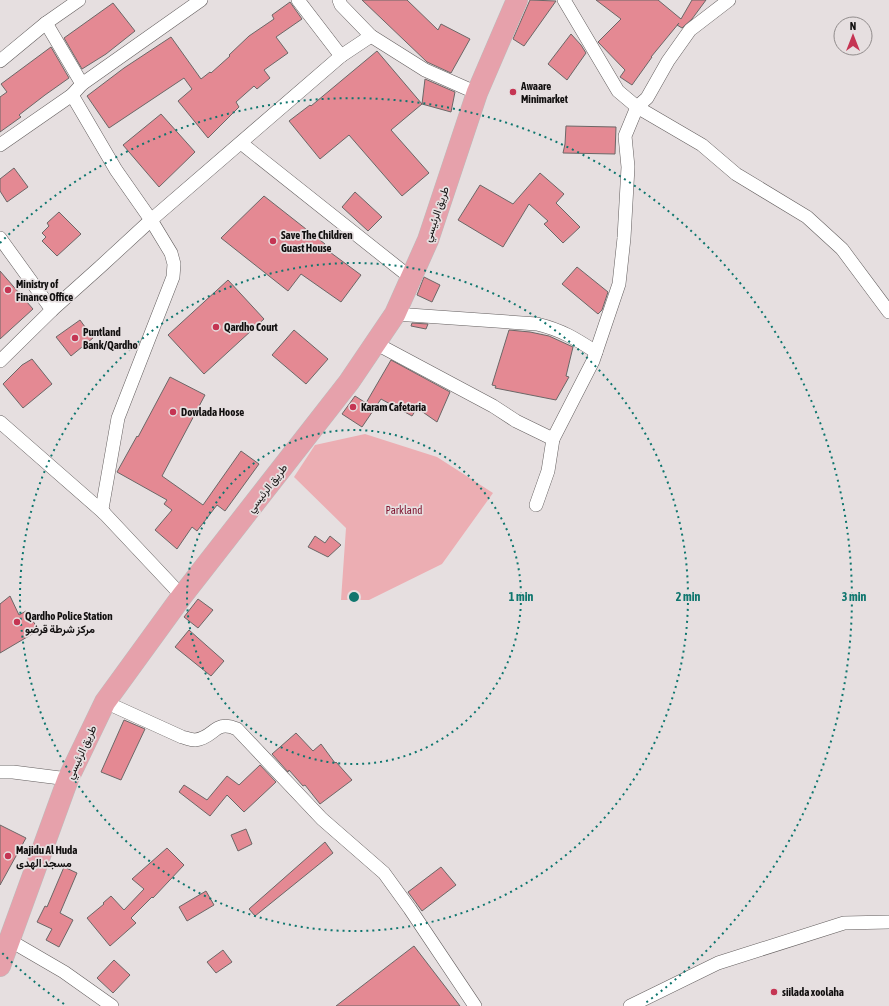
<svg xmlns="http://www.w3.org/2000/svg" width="889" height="1006" viewBox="0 0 889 1006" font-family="'Asap Condensed',Vazirmatn,sans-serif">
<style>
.green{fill:#ecaeb3}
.building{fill:#e48993;stroke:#6c6767}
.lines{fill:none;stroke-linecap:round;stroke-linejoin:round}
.minor-casing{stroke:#635e5e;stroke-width:14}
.primary-casing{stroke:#bcbcbc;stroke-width:22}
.minor{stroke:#fff;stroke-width:13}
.primary{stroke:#e6a1ab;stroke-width:21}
.ring{fill:none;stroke:#0f766e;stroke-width:2;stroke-dasharray:2 4}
.poi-dot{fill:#c53553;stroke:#e6dfe0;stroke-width:1.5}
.labels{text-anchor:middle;stroke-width:3.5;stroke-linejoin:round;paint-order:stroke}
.poi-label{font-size:11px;font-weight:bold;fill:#110f0f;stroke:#e6dfe0;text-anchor:start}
.street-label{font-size:11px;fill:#110f0f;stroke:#e6dfe0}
.park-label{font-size:11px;fill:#7f132e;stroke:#e6dfe0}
.centre{fill:#0f766e;stroke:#e6dfe0;stroke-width:2}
.ring-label{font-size:12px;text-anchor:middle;font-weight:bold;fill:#0f766e;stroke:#e6dfe0;stroke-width:3.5;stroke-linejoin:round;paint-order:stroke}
</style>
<rect width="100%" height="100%" fill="#e6dfe0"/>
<polygon class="green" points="365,434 437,457 493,493 442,564 369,600 341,600 346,528 294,477 315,445"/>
<g class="building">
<polygon points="362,0 407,0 438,30 441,24 470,39 451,73 427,62"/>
<polygon points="530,0 556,1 524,46 513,39"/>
<polygon points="596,0 658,0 681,19 692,0 706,0 692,19 682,28 677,25 679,23 651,57 652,57 632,85 620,77 625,70 598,42 621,19"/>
<polygon points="290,2 302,19 276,37 288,53 264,70 270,78 257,89 254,86 236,102 239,107 208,138 178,101 192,89 184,78 109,128 87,96 124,68 171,37 201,79 210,72 211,73 230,56 229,55 249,36 274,19 272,15"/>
<polygon points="113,3 135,31 106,54 82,69 64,38"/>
<polygon points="571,34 581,45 586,53 567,80 548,64"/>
<polygon points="51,47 69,78 45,95 19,115 21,117 0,132 0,97 7,92 1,84"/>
<polygon points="377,51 422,104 391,130 429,173 402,196 349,135 320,159 289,121 310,105 311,106"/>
<polygon points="425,79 455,92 451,112 422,104"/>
<polygon points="161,114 195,152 159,187 123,145"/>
<polygon points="566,126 616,127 615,154 563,153 565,144"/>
<polygon points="14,168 28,187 7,202 0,191 0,179"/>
<polygon points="540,173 564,194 556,203 580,227 563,243 544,224 548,221 529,204 503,247 458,220 480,185 513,204"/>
<polygon points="355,192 382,217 368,231 342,207"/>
<polygon points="264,196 325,244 323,247 361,275 341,302 301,274 288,291 221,238"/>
<polygon points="59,212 81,234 57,256 42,241 46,237 42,233 49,226 47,223"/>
<polygon points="577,267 608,292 602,310 598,314 562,284"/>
<polygon points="0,271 33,309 0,339"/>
<polygon points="424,277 440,285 432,302 417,295"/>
<polygon points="228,280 264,319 204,374 168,335"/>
<polygon points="80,320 93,338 71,356 56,337"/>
<polygon points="412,323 428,324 426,329 411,326"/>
<polygon points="294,330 328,359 306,384 272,355"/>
<polygon points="509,330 530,332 549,336 573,347 566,376 569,377 556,400 495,388 496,386 492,385"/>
<polygon points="32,359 52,384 23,408 3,384 22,365"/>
<polygon points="391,360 450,392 437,422 417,408 412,416 381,399 362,427 342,414 355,396 366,403"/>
<polygon points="170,377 205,395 162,476 203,505 241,451 259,464 225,511 217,505 197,531 192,527 177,549 155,530 172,510 164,504 167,500 117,472 137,436 138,437"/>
<polygon points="315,536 325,543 330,536 341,545 328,557 308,547"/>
<polygon points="10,596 19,615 26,611 39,630 0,653 0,604"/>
<polygon points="198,599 213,610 198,628 184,617"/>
<polygon points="189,630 224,661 211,676 175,647"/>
<polygon points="124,720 145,729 121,780 101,772"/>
<polygon points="296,733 313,751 321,744 335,763 336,762 352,780 320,804 305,785 303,786 289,770 288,772 272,754"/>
<polygon points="260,765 276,782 244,812 227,795 210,816 179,792 184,785 207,800 227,776 239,785"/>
<polygon points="0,825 26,838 0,885"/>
<polygon points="246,829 252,844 238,851 231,835"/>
<polygon points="325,842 333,853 255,916 249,909"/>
<polygon points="167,848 184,865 153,898 152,897 131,918 136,923 110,946 87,918 104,904 103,903 111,896 124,910 144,889 132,879"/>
<polygon points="64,867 77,873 60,913 73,920 59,947 46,940 52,929 37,922 45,906 47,907"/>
<polygon points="441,867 456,885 422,911 408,892"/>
<polygon points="206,891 214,905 187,921 179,907"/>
<polygon points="414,946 460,1006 336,1006"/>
<polygon points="223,950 232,962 216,973 207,962"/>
<polygon points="114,960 130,975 113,993 97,978"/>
</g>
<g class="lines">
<defs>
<g id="minor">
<polyline points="298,0 341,56"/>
<polyline points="339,0 341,5 371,36 425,70 477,93"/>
<polyline points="729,0 690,30 668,61 647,98 637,107 702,145 736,174 807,217 842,249 889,312"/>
<polyline points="46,23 82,84"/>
<polyline points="0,61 46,23 79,0"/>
<polyline points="72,95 116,170 151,220 171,253 174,264 173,277 118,418 102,509 104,513"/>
<polyline points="241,143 411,278"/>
<polyline points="0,145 72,95 82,84 201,0"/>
<polyline points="0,238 52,310"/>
<path d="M395 314 537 324C562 330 576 339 596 352"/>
<polyline points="375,343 493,406 516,421 553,439"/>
<polyline points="0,361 52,310 100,267 151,220 341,56 371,36"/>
<polyline points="0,422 104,513 182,596"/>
<polyline points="536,505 548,471 553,439 593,361 619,284 624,238 628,167 625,136 637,107 618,91 564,0"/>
<path d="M105 702 182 737C186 738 191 740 195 740 215 738 214 719 237 729L322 819 384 873 410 909 475 1006"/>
<polyline points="0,772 13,772 68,779"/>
<polyline points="9,940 64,972 112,1006"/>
<polyline points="630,1006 718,963 844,923 889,922"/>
</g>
<polyline id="primary" points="0,966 68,779 105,702 182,596 349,382 395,314 428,240 477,93 517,0"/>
</defs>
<use href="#minor" class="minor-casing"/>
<use href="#primary" class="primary-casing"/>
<use href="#minor" class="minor"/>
<use href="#primary" class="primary"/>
</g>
<g class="ring">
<circle cx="354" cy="597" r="167"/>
<circle cx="354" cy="597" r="334"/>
<path d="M64 1004A500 500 0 0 1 0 951M0 243A500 500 0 1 1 644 1004"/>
</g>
<g class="poi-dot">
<circle cx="513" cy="92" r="4"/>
<circle cx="273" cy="241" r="4"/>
<circle cx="8" cy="290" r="4"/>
<circle cx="216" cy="327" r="4"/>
<circle cx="75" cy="338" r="4"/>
<circle cx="353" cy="407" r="4"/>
<circle cx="173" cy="412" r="4"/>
<circle cx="17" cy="622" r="4"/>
<circle cx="8" cy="856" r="4"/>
<circle cx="774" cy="992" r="4"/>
</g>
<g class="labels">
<g class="poi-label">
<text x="521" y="90">Awaare<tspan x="521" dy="13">Minimarket</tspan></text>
<text x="281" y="239">Save The Children<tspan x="281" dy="13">Guast House</tspan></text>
<text x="16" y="288">Ministry of<tspan x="16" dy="13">Finance Office</tspan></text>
<text x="224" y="331">Qardho Court</text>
<text x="83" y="336">Puntland<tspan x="83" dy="13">Bank/Qardho</tspan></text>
<text x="361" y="411">Karam Cafetaria</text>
<text x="181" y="416">Dowlada Hoose</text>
<text x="25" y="620">Qardho Police Station<tspan x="25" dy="13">مركز شرطة قرضو</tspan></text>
<text x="16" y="854">Majidu Al Huda<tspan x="16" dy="13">مسجد الهدى</tspan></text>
<text x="782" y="996">siilada xoolaha</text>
</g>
<g class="street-label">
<text transform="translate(436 214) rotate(-71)" y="4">طريق الرئيسي</text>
<text transform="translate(267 488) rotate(-52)" y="4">طريق الرئيسي</text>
<text transform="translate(81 752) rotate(-65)" y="4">طريق الرئيسي</text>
</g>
<g class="park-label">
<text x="404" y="514">Parkland</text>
</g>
</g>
<circle cx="354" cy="597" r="6" class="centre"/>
<g class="ring-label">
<text x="521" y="601">1 min</text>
<text x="688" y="601">2 min</text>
<text x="854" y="601">3 min</text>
</g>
<g transform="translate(853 36)"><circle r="19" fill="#e6dfe0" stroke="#918c8c"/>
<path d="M0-3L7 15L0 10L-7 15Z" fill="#c53553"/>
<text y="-6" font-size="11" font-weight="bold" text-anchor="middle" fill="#110f0f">N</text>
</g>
</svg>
